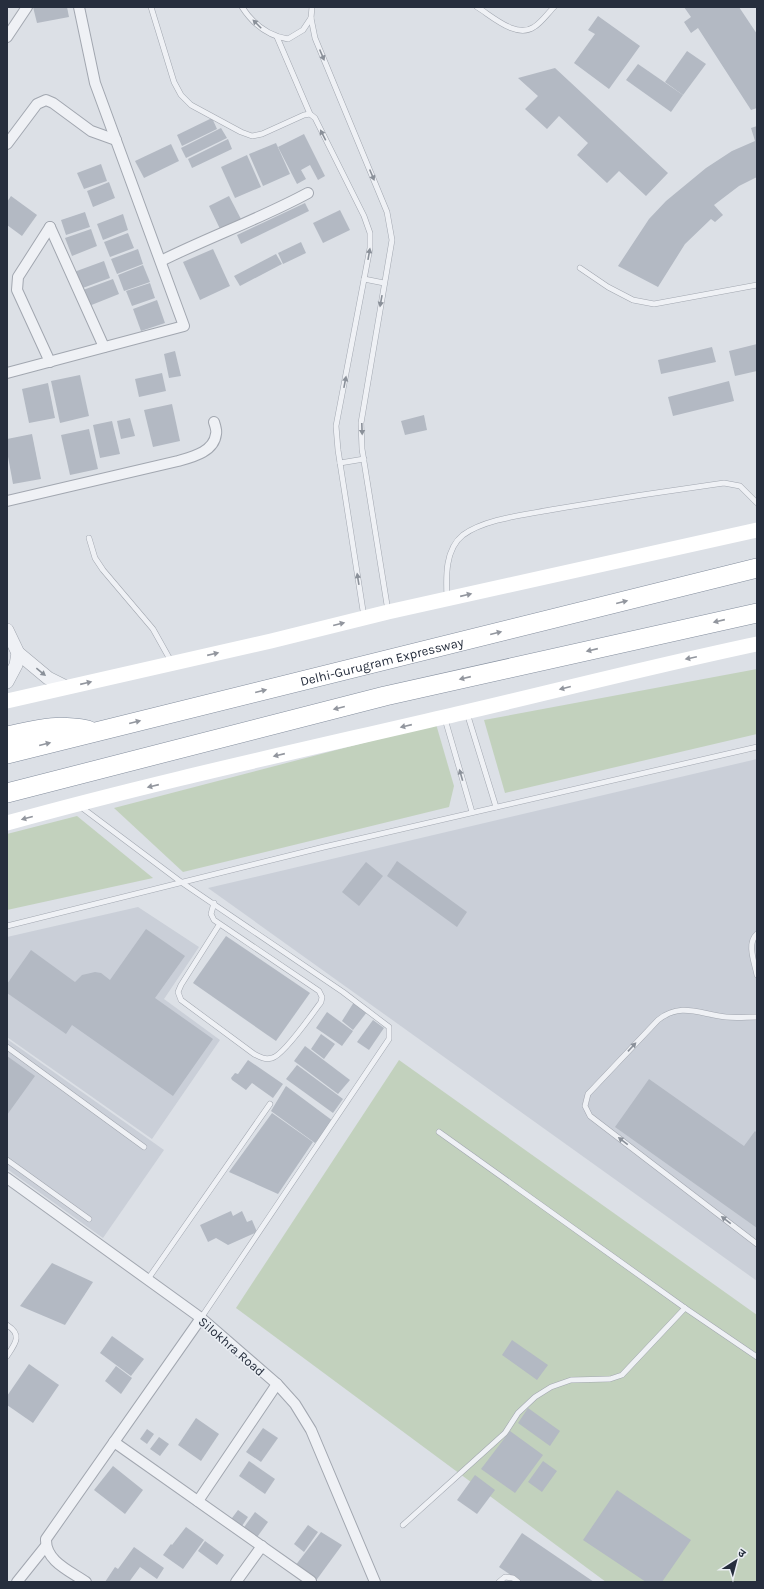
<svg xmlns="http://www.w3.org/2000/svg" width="764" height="1589" viewBox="0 0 764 1589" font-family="Karla,'Noto Sans Devanagari',sans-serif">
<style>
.built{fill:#cacfd8}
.green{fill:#c2d1bd}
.building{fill:#b3b9c3}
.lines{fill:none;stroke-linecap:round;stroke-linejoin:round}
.service-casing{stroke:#a2a7b0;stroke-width:6}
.minor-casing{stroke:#a2a7b0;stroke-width:12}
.tertiary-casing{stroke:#a2a7b0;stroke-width:14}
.motorway-casing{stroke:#838d9d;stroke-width:20}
.service{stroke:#eff1f5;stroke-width:5}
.minor{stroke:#eff1f5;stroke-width:10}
.tertiary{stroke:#eff1f5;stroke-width:13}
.secondary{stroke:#fff;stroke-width:15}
.motorway{stroke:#fff;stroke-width:19}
.oneway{fill:#8a9099}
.oneway2{fill:#92969e}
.labels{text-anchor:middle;stroke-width:3;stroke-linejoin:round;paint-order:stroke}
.street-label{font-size:13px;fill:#262e3d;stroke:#ebeff4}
</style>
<rect width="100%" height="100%" fill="#dce0e6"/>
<g class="built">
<polygon points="757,759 757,1281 208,888"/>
<polygon points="138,907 199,947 164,999 220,1040 152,1139 7,1037 7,937"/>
<polygon points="7,1039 164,1150 103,1238 7,1169"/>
</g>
<g class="green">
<polygon points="757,669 757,734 505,793 484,720"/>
<polygon points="436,724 454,786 449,807 183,872 114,808"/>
<polygon points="77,816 153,878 7,910 7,834"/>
<polygon points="399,1060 757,1315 757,1582 606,1582 236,1308"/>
</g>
<g class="building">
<polygon points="33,7 67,7 69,17 37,23"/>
<polygon points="684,7 739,7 757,34 757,108 751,110 698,28 691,33 684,22 691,17"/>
<polygon points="598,16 640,46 609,89 574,63 595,34 588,30"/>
<polygon points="687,51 706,64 683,95 665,82"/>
<polygon points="638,64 683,95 671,112 626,80"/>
<polygon points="555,68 668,173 646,196 619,171 607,183 577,155 588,143 559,116 547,129 525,109 538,96 518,78"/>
<polygon points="212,118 217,129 182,146 177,135"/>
<polygon points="757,126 757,177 739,186 714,205 723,215 715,222 711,219 685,244 658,287 618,266 649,219 666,201 706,168 732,151 755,141 751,128"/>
<polygon points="221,128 227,138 186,158 181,148"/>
<polygon points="304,134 325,176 318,180 310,165 301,170 306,179 297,184 278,147"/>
<polygon points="228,139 232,149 192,168 188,159"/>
<polygon points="276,143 290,174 263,186 249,154"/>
<polygon points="171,144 179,161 144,178 135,161"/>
<polygon points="247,155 261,187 235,198 221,167"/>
<polygon points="101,164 107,181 84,189 77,173"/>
<polygon points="109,182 115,198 93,207 87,191"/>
<polygon points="11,196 37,215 22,236 7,225 7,202"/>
<polygon points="229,196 242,221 221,231 209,206"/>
<polygon points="305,203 309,211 241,244 237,235"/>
<polygon points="340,210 350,230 323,243 313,223"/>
<polygon points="85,212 90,227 66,235 61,220"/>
<polygon points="123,214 128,230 103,240 97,224"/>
<polygon points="91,229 97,246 72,256 65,238"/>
<polygon points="128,233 134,248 110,257 104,242"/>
<polygon points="301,242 306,253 283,264 278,253"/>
<polygon points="138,249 143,264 117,274 111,259"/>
<polygon points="213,249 230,286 200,300 183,262"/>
<polygon points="276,254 282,264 240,286 234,276"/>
<polygon points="104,261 110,278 80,289 74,272"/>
<polygon points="143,265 150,282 124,291 118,275"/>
<polygon points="113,279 119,294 89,306 83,290"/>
<polygon points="150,283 155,298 132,306 126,291"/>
<polygon points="157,300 165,323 141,331 133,309"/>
<polygon points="757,344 757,371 735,376 729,351"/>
<polygon points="712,347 716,362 661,374 658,360"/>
<polygon points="175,351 181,376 169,378 164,354"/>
<polygon points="162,373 166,391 139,397 135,379"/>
<polygon points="80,375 89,416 60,423 51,381"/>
<polygon points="729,381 734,401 673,416 668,397"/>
<polygon points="48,383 55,418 29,423 22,389"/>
<polygon points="172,404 180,441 153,447 144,410"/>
<polygon points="424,415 427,430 405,435 401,421"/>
<polygon points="130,418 135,436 121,439 117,421"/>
<polygon points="112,421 120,454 100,458 93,425"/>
<polygon points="89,429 98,469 70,475 61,435"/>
<polygon points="32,434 41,479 13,484 7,451 7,439"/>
<polygon points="397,861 467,912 457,927 387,876"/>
<polygon points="366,862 383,876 359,906 342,892"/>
<polygon points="146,929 185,956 155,998 213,1039 173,1096 72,1025 66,1034 7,993 7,984 31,950 75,982 82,975 95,972 101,973 110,980"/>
<polygon points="226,936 310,993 276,1041 193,983"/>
<polygon points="354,1002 367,1012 353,1030 342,1021"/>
<polygon points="327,1012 353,1031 342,1046 316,1028"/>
<polygon points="373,1020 384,1028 369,1050 357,1042"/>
<polygon points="321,1034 335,1044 324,1059 311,1049"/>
<polygon points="305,1046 350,1080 338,1094 294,1061"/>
<polygon points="7,1056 35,1076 7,1115"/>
<polygon points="248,1060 283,1084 273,1098 252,1083 246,1090 232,1080 231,1078 235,1073 238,1074"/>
<polygon points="297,1065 343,1099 333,1113 286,1079"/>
<polygon points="649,1079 744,1146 755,1131 757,1133 757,1228 615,1127"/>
<polygon points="286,1086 333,1121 315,1143 271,1111"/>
<polygon points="272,1113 313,1142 278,1194 229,1172"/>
<polygon points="231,1211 233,1216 242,1211 247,1222 252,1220 257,1232 228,1245 216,1238 208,1242 200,1225"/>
<polygon points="52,1263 93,1282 65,1325 20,1306"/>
<polygon points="112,1336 144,1359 131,1376 100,1353"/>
<polygon points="512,1340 548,1365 537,1380 502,1355"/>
<polygon points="29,1364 59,1385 33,1423 7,1405 7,1396"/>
<polygon points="116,1366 132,1378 121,1394 105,1381"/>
<polygon points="528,1408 560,1431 550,1446 518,1423"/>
<polygon points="196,1418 219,1434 201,1461 178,1445"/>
<polygon points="263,1428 278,1438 261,1462 246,1452"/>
<polygon points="147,1429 154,1434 147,1444 140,1439"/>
<polygon points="510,1431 543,1455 515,1493 481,1469"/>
<polygon points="159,1437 169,1444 160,1456 150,1449"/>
<polygon points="249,1461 275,1479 265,1494 239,1476"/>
<polygon points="543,1461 557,1471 542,1492 528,1482"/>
<polygon points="113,1466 143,1490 125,1514 94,1490"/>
<polygon points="475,1475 495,1490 477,1514 457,1500"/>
<polygon points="617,1490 691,1540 662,1582 646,1582 583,1540"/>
<polygon points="238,1510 248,1517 240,1529 229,1522"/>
<polygon points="255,1512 268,1522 255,1540 242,1530"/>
<polygon points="308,1525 318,1532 304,1552 294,1544"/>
<polygon points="186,1527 204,1540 183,1569 163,1555 171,1544 172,1545"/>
<polygon points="321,1532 342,1545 315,1582 295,1566"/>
<polygon points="522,1533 594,1582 521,1582 499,1567"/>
<polygon points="205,1541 224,1555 217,1565 198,1551"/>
<polygon points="134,1547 164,1568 157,1579 140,1567 129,1582 105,1582 115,1567 118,1569"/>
</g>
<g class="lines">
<defs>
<g id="service">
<polyline points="151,7 174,82 181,95 191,105 241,132 252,136 262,134 304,115 310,114"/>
<path d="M242 7C253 24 269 36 288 39L303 30 311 18"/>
<polyline points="312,7 311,18 315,38 387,212 392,240 361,423 362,449 388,611"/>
<path d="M477 7C492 16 516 39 534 27 541 23 548 13 554 7"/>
<polyline points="277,37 310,114 315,118 364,216 370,233 370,248 336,426 338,450 364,617"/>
<polyline points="580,268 608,287 633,300 654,304 757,285"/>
<polyline points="364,279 384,283"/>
<polyline points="340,463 364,459"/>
<polyline points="89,538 95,558 103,570 153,629 172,663"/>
<path d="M447 597C446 577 445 549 463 535 485 519 524 515 550 510 608 500 666 491 724 483L740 486 757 503"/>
<polyline points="467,713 496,807"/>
<polyline points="445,719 472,812"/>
<polyline points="81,807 181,882 343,992 389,1027 389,1039 201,1318"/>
<path d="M214 903 211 914 214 920 319 991 322 997 321 1002C313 1013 283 1056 272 1058 264 1060 260 1057 254 1054L181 1000 178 992 181 985 219 925"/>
<polyline points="7,926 324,847 757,747"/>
<path d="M757 934C746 943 755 964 757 975"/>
<path d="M757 1017C747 1017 736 1018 726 1017 699 1014 681 1002 658 1020L588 1094 585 1106 590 1116 757 1244"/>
<polyline points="7,1047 144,1147"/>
<polyline points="439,1132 685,1308 757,1357"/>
<polyline points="7,1160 89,1219"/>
<polyline points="148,1279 270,1104"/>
<path d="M7 1325C23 1335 15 1344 7 1356"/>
<polyline points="403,1525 505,1433 518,1413 535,1397 551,1387 571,1380 610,1379 622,1375 685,1308"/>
<polyline points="499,1582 505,1577 513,1578 518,1582"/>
</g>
<g id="minor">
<polyline points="7,37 27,7"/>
<polyline points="7,144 37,104 46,100 53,103 91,131 116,140"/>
<polyline points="50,227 104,347"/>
<path d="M161 261C209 237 260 219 308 193"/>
<polyline points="50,362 17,290 18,277 50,227"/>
<polyline points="7,373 184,326 95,83 79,7"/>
<path d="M7 501 178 461C192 457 214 452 216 434 217 431 215 425 214 422"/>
<polyline points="7,1178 201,1318 277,1384 295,1404 311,1430 375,1582"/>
<polyline points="114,1442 311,1581"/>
<polyline points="198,1501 277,1384"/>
<polyline points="17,1582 45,1547"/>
<path d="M86 1582C70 1571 45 1561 46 1539L201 1318"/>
<polyline points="236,1582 262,1546"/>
</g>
<g id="tertiary">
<polyline points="7,630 18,653 48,678 66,687"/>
<polyline points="7,682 16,665 18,653"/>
</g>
<g id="motorway">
<path d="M7 736C40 729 54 724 88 730"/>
<path id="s1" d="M7 754 757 568"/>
<polyline points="7,793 385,696 757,613"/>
</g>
</defs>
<use href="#service" class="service-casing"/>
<use href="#minor" class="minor-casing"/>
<use href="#tertiary" class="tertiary-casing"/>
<use href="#motorway" class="motorway-casing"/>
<use href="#service" class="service"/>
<use href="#minor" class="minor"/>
<use href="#tertiary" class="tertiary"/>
<g class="secondary">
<polyline points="7,701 271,641 388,612 757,530"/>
<path d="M7 823C151 783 298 751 444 717 548 693 652 666 757 644"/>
</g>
<use href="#motorway" class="motorway"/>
</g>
<defs><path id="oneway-solid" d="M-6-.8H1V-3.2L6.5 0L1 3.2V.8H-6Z"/></defs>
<g class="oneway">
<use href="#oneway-solid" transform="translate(257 24) rotate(-135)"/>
<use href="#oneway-solid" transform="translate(322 55) rotate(67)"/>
<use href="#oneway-solid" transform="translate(323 135) rotate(-117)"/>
<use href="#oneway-solid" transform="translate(372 175) rotate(67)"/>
<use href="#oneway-solid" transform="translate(369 254) rotate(-80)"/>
<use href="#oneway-solid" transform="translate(381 301) rotate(100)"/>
<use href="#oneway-solid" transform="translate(345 382) rotate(-79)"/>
<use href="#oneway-solid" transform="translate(362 429) rotate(88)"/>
<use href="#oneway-solid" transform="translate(358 579) rotate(-99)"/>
<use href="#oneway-solid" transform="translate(41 672) rotate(39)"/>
<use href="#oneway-solid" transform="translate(461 775) rotate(-106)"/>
<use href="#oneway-solid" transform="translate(632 1047) rotate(-47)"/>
<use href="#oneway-solid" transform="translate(623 1141) rotate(-143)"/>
<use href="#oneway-solid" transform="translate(726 1220) rotate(-143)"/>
</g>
<g class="oneway2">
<use href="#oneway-solid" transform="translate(466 595) rotate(-13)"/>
<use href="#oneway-solid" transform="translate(622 602) rotate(-14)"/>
<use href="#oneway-solid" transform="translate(719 621) rotate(167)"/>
<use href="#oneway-solid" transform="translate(339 624) rotate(-14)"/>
<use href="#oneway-solid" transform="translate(496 633) rotate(-14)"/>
<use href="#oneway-solid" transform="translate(592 650) rotate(167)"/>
<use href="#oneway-solid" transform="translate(213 654) rotate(-13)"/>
<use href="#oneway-solid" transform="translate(691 658) rotate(168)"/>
<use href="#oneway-solid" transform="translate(465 678) rotate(167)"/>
<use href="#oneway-solid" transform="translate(86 683) rotate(-13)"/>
<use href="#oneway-solid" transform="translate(565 688) rotate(166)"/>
<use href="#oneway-solid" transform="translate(261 691) rotate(-14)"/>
<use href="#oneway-solid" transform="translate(339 708) rotate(166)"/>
<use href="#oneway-solid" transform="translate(135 722) rotate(-14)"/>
<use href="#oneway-solid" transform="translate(406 726) rotate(167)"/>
<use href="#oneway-solid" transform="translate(45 744) rotate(-14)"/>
<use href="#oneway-solid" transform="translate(279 755) rotate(167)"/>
<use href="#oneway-solid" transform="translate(153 786) rotate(167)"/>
<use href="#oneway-solid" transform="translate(27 818) rotate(165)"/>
</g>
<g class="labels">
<g class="street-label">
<text dy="5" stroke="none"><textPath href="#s1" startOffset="386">Delhi-Gurugram Expressway</textPath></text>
<text transform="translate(232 1346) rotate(41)" y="5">Silokhra Road</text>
</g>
</g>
<rect width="764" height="1589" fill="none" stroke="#262e3d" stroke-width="16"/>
<g transform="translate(736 1561) rotate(36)" stroke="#ebeff4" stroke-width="3" paint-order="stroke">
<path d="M0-3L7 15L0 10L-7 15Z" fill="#262e3d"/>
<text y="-6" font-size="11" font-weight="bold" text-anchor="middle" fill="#262e3d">उ</text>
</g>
</svg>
